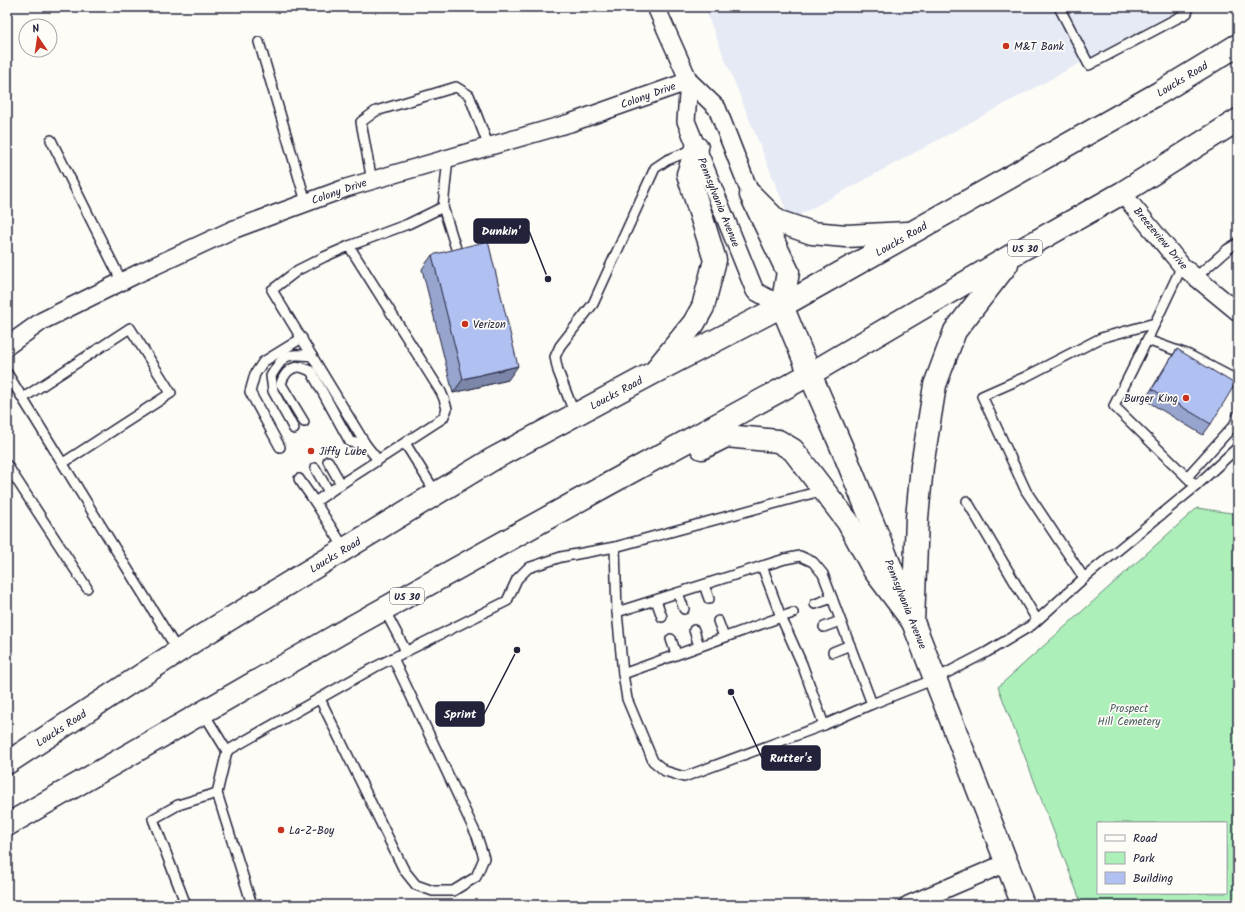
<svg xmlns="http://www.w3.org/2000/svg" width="1245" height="912" viewBox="0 0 1245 912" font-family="Kalam,sans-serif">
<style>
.built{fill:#e6eaf5}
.green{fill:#acefb8;stroke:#67887a;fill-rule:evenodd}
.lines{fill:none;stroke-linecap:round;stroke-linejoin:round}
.service-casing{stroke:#22223b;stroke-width:12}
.minor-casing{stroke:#22223b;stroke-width:20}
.tertiary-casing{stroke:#22223b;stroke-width:25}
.trunk-casing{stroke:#22223b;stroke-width:25}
.service{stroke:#fdfcf7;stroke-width:9}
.minor{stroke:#fdfcf7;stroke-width:17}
.tertiary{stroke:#fdfcf7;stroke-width:22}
.trunk{stroke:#fdfcf7;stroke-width:22}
.wall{fill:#97a5ce;stroke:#22223b}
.shaded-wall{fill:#7b86a8;stroke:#22223b}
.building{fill:#b0c0f0;stroke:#22223b}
.poi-dot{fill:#c8321e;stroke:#fdfcf7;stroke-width:1.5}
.labels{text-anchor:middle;stroke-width:3.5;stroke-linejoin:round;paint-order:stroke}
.shield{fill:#fdfcf7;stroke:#646373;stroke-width:1}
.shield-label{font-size:10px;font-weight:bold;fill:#22223b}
.poi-label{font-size:11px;fill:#22223b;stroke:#fdfcf7;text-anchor:start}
.street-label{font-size:11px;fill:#22223b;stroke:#fdfcf7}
.park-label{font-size:11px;fill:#4b6060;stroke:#fdfcf7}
.leader{fill:none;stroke:#22223b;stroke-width:1.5}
.callout-dot{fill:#22223b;stroke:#fdfcf7;stroke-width:1.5}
.callout{fill:#22223b;stroke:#22223b;stroke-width:1.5}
.callout-label{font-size:12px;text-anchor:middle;font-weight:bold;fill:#fff}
</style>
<rect width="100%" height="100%" fill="#fdfcf7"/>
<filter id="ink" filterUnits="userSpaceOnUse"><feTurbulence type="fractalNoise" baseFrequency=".025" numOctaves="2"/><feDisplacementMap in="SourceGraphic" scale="8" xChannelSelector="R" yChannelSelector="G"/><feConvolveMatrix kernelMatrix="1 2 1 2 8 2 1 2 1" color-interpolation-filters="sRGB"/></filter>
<g filter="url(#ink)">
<polygon class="built" points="704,7 1184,7 790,220"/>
<path class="green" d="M1197 508 1238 514V905H1082L998 687ZM1098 823H1226V893H1098Z"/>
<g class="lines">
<defs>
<g id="service">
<polyline points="1059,7 1089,65 1187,13 1189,7"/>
<polyline points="259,42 306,202"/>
<polyline points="51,140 122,282"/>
<polyline points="372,181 361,122 376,111 456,87 469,95 489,147"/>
<polyline points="443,207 458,255"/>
<polyline points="349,246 408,224 443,207 448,158"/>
<polyline points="1196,277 1228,249 1238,243"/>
<polyline points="1147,340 1189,355 1231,377 1238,386"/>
<polyline points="7,373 178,651"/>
<polyline points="23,398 130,328 171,393 63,463"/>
<polyline points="575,415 558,371 555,357 560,346 593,304 655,168 667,160 694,149"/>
<path d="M304 422 281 384C283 376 289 367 299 367 302 367 308 370 311 371L350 442 366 445"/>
<path d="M294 429 273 391 271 376C284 354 286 353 312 356"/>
<polyline points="405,443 436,493"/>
<polyline points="280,447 250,392 255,374 263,362 302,338"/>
<polyline points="328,461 341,484"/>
<polyline points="7,465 87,588"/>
<polyline points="315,468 329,492"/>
<polyline points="1187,477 1235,424 1238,415"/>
<polyline points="299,479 315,502"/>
<polyline points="1196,486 1238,447"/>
<polyline points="967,501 1037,620"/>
<polyline points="615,547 617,612 623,674 627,699 653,761 665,771 684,777 824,725 872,704 935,679 987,652 1032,625 1084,578 1196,486 1114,406 1147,340 1182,266"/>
<polyline points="345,549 315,502 341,484 443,418 447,409 444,399 441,392 349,246 324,257 298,270 272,290 366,445 378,460"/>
<polyline points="762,566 781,617 793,613"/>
<polyline points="1084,578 1026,491 982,396 1025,377 1101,338 1155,323"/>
<polyline points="704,585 709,599"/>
<polyline points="678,593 684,609"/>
<polyline points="656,600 662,617"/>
<polyline points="815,604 832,598"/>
<polyline points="384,609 406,651"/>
<polyline points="617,612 785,559 800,556 813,562 823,574 872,704"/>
<polyline points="718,621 724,637"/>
<polyline points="824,627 840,621"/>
<polyline points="694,630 699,646"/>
<polyline points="671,639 676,654"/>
<polyline points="833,652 850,645"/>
<polyline points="623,674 781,617 802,664 824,725"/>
<polyline points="320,699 404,870 416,885 433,891 453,891 476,877 484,858 477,836 393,658"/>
<polyline points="203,712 227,751 375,667 507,601 517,579 528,568 561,557 615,547 824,490"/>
<polyline points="227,751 217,793 252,905"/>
<polyline points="186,905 153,819 178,805 217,793"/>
</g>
<g id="minor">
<polyline points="656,7 689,81 717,108 751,195"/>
<polyline points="689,81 686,121 755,291 782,306"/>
<polyline points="1122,193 1182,266 1238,312"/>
<polyline points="7,346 42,321 139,273 232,230 346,188 570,123 689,81"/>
<polyline points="908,905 1006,863"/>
</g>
<polyline id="tertiary" points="753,199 788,272 782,306 810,374 845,455 913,622 1023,905"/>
<g id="trunk">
<polyline points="751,195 777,221 812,233 846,236 907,233"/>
<polyline points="659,366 694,323 703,307 715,260 688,174 697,148"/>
<polyline points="702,448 726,436 778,441 793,450 848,522 874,570 913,622"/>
<polyline points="913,622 917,518 922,466 935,385 955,331 1007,264"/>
<polyline points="7,763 200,637 493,459 653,373 782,306 1159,93 1238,45"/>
<polyline points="7,825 346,630 603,487 810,374 1014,254 1122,193 1238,120"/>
</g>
</defs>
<use href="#service" class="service-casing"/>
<use href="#minor" class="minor-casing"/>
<use href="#tertiary" class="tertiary-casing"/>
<use href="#trunk" class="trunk-casing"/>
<use href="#service" class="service"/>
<use href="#minor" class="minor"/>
<use href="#tertiary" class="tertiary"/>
<use href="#trunk" class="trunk"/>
</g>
<g class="wall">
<polygon points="432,255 508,380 453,393 422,269"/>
<polygon points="1177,349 1211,424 1203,435 1145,400 1169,360"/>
</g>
<polygon class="shaded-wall" points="518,366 508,380 453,393 463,379"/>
<g class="building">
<polygon points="488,241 518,366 463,379 432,255"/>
<polygon points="1177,349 1235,384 1211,424 1152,389"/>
</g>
</g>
<g class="poi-dot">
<circle cx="1006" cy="46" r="4"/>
<circle cx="465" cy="324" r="4"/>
<circle cx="1186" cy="398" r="4"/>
<circle cx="311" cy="451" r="4"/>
<circle cx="281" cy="830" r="4"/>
</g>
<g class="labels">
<g class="shield">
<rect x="1008" y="240" width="34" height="16" rx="3"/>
<rect x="390" y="588" width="34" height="16" rx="3"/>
</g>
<g class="shield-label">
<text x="1025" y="252">US 30</text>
<text x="407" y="600">US 30</text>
</g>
<g class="poi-label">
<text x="1014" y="50">M&amp;T Bank</text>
<text x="473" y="328">Verizon</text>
<text x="1178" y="402" text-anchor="end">Burger King</text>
<text x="319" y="455">Jiffy Lube</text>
<text x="289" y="834">La-Z-Boy</text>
</g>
<g class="street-label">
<text transform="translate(1182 79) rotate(-31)" y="4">Loucks Road</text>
<text transform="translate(648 95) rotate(-20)" y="4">Colony Drive</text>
<text transform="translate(339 191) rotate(-19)" y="4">Colony Drive</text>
<text transform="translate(719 202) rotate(68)" y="4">Pennsylvania Avenue</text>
<text transform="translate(1161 238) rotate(50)" y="4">Breezeview Drive</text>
<text transform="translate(901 239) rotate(-30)" y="4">Loucks Road</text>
<text transform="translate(616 393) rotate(-28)" y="4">Loucks Road</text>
<text transform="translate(335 555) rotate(-31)" y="4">Loucks Road</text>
<text transform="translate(906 604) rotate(68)" y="4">Pennsylvania Avenue</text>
<text transform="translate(61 728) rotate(-33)" y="4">Loucks Road</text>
</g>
<g class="park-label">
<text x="1129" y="712">Prospect<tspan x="1129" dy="13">Hill Cemetery</tspan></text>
</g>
</g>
<path class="leader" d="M548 279L529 231M517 650L484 714M731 692L762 758"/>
<g class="callout-dot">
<circle cx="548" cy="279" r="4"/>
<circle cx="517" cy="650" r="4"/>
<circle cx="731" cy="692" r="4"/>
</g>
<g class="callout">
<rect x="474" y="219" width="55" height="24" rx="4"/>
<rect x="436" y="702" width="48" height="24" rx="4"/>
<rect x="762" y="746" width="58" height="24" rx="4"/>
</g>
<g class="callout-label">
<text x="501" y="235">Dunkin'</text>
<text x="460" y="718">Sprint</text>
<text x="791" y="762">Rutter's</text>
</g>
<rect width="1245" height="912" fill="none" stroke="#fdfcf7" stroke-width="24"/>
<rect x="12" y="12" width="1221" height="888" fill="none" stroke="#22223b" stroke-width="1.5" filter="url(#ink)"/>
<rect x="1097" y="822" width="130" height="72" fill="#fdfcf7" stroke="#a5a5ac"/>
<rect x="1105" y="835" width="20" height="6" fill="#fdfcf7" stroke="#a5a5ac"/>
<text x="1133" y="842" font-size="12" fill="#22223b">Road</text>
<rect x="1105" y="852" width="20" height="12" fill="#acefb8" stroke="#a5a5ac"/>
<text x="1133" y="862" font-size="12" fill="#22223b">Park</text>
<rect x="1105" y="872" width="20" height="12" fill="#b0c0f0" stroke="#a5a5ac"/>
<text x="1133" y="882" font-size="12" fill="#22223b">Building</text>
<g transform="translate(38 38) rotate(347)"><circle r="19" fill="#fdfcf7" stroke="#a5a5ac"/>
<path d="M0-3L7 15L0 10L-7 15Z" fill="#c8321e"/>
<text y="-6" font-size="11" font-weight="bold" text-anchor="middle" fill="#22223b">N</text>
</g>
</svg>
